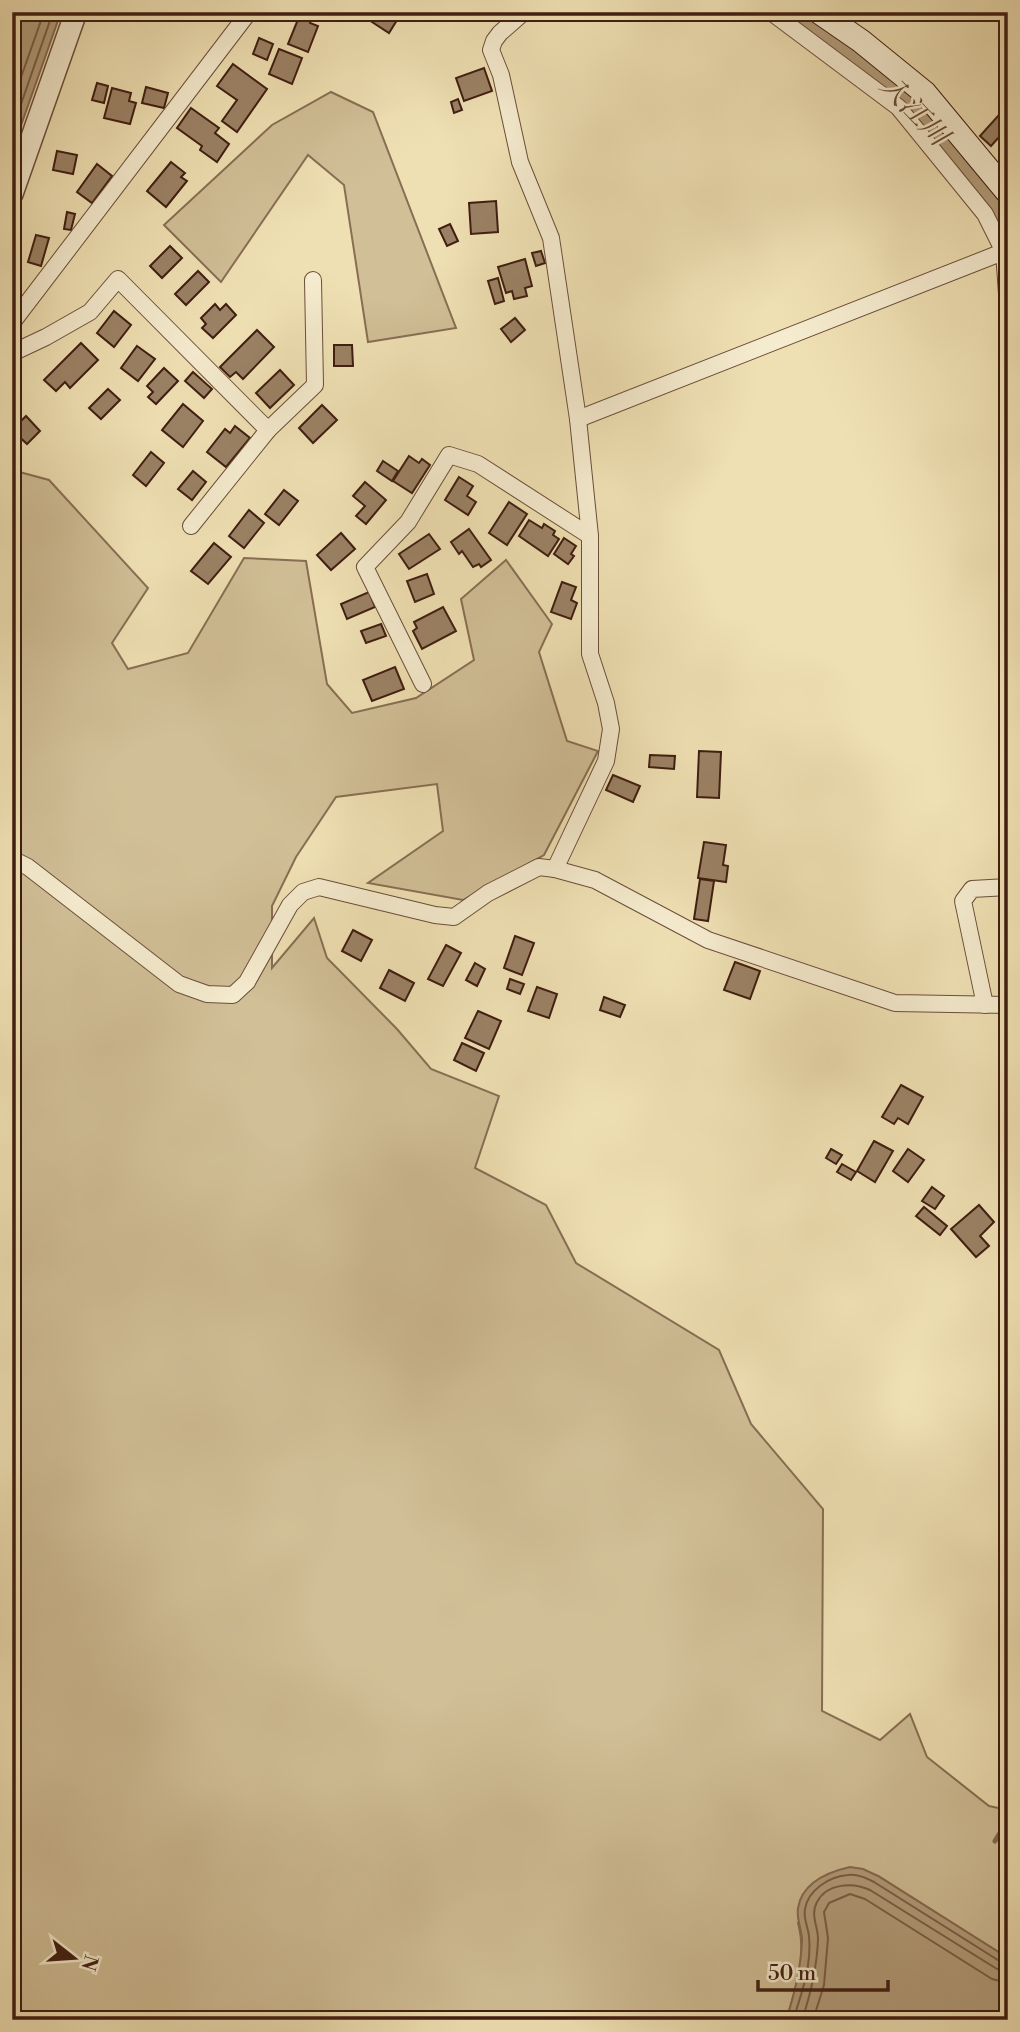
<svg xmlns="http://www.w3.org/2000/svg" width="1020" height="2032" viewBox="0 0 1020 2032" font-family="'Libre Bodoni','Noto Serif JP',serif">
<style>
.green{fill:#d1bf97;stroke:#886e54;stroke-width:2}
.water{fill:#b39e7c;stroke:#856a51;stroke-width:2}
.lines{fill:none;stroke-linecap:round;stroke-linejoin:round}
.shore{stroke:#795e46;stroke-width:2}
.stream{stroke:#856a51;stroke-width:5}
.river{stroke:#b39e7c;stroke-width:32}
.building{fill:#9b8265;stroke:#3f1d11;stroke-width:2}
.minor-casing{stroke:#6b4e3a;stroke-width:18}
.tertiary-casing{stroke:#6b4e3a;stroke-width:24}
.secondary-casing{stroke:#3f1d11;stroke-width:25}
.minor{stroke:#f5ebce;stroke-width:16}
.tertiary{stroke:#f5ebce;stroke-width:21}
.secondary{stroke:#f5ebce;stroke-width:23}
.labels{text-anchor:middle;stroke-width:5;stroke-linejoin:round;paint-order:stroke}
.water-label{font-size:28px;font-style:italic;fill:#684a36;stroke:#f5ebce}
</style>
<rect width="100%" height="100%" fill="#efe0b3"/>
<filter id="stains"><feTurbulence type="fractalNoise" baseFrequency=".00286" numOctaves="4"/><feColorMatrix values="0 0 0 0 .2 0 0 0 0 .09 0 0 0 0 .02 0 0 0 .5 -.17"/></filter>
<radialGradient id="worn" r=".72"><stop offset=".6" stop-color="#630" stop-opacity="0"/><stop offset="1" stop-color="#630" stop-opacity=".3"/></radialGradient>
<g class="green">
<polygon points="331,92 373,112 456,328 368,342 344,185 308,155 221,282 164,225 272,125"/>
<path d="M12 470 49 480 148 588 112 643 128 669 188 653 244 558 306 561 327 684 352 713 416 698 474 660 461 599 506 560 552 624 539 652 567 741 598 751 544 855 463 900 368 883 443 831 437 784 336 797 296 857 272 906V968L314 918 327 958 397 1029 431 1069 499 1096 475 1168 546 1205 576 1263 719 1350 751 1424 823 1509 822 1711 880 1740 910 1714 927 1757 989 1806 1008 1810V1958L878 1876 798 1923C807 1956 796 1989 786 2020H12Z"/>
</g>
<g class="water">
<polygon points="12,12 61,12 12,151"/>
<path d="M850 1867 863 1869 878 1876 1008 1958V2020H786C795 1993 801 1969 802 1940 802 1930 796 1919 798 1908 802 1883 828 1872 850 1867Z"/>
</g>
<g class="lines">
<g class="shore">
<polyline points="12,103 44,12"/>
<polyline points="12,130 53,12"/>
<path d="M793 2020C802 1993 812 1964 809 1936 808 1927 803 1918 805 1909 808 1890 830 1876 848 1875 858 1874 866 1878 874 1882L1001 1962 1008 1963"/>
<path d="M802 2020C811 1993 817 1968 818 1939 818 1926 810 1915 817 1902 827 1883 853 1882 870 1890L997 1969 1008 1972"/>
<polyline points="813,2020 824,1985 828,1938 824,1912 829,1903 850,1894 865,1899 992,1979 1008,1983"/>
</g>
<polyline class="stream" points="995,1841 1008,1820"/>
<polyline class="river" points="798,12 854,51 917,107 998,204 1008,229"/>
</g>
<g class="building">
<polygon points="301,12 312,15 310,23 318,26 308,52 288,44"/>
<polygon points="374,12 402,12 389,33 369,20"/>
<polygon points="259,38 273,44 267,60 253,54"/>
<polygon points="279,49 302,58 292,84 269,74"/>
<polygon points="233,64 267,89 237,132 222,121 237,100 217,86"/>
<polygon points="484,68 492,91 464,101 456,78"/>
<polygon points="97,83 108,86 104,103 92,100"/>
<polygon points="146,87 168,93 164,108 142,103"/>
<polygon points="112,88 131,93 129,101 136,103 130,124 104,118"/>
<polygon points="458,99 462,110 454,113 451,102"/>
<polygon points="191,108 219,128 215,133 229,144 217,162 200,150 202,146 177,128"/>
<polygon points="998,116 1008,127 991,146 980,136"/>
<polygon points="57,151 77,155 73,174 53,170"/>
<polygon points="171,162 185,173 181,177 187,181 166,207 147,191"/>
<polygon points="97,164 112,176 92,203 77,192"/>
<polygon points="496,201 498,232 471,234 469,203"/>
<polygon points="67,212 75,214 71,230 64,229"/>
<polygon points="450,224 458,241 447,246 439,229"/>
<polygon points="36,235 49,238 41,266 28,262"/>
<polygon points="170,246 182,258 162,278 150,266"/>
<polygon points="541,251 545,263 536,266 532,253"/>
<polygon points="525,259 532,286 525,288 527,296 514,299 512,291 506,293 498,267"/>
<polygon points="198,271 209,282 186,305 175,294"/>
<polygon points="498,278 504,301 495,304 488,281"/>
<polygon points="215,304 220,310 226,304 236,315 213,338 202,328 206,324 201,318"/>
<polygon points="114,311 131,325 114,347 97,333"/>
<polygon points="515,318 525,330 511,342 501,329"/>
<polygon points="257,330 274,347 243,379 236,372 230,377 220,367"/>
<polygon points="81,343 98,360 70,388 65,382 56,391 44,380"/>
<polygon points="334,345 352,345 353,366 334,366"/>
<polygon points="137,346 155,359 138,381 121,368"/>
<polygon points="164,368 178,381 156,404 148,397 153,392 147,386"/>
<polygon points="280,370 294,385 270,408 256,393"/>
<polygon points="193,372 212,389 204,398 185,381"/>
<polygon points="108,389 120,400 101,419 89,408"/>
<polygon points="183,404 203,421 183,447 162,430"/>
<polygon points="322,405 337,420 313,443 299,428"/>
<polygon points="26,416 40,431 27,444 12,430"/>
<polygon points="235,426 250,438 226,467 207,452 225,429 230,433"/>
<polygon points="151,452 164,463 146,486 133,475"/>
<polygon points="409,456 419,463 422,459 430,465 412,493 393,481"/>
<polygon points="383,461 398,471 392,481 377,471"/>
<polygon points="193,471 206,482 192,500 178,489"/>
<polygon points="459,477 473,486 467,496 476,502 468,515 445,500"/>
<polygon points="365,482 386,500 366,524 356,516 365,506 353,496"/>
<polygon points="284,490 298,501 279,525 265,514"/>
<polygon points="509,502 527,514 507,545 489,533"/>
<polygon points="249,510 264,523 244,548 229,536"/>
<polygon points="529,520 542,528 544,524 555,531 553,535 559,539 548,556 519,536"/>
<polygon points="469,529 491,560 481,567 479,564 473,567 462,551 459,554 451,542"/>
<polygon points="341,533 355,549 331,570 317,555"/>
<polygon points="429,534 440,549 409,569 399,554"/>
<polygon points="564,538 576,546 571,554 574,556 568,564 554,554"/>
<polygon points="214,543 231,557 208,584 191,571"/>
<polygon points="427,574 434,594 415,602 407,581"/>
<polygon points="562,582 576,587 571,600 577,603 571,619 551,612"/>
<polygon points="369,592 375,607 347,619 341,604"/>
<polygon points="443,607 456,631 422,649 413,631 417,628 414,622"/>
<polygon points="381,624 386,636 366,643 361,631"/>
<polygon points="395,667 404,689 372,701 363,680"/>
<polygon points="699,751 721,752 719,798 697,797"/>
<polygon points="650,755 675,756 674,769 649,767"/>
<polygon points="613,775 640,786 633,802 606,790"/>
<polygon points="704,842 726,845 723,865 728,866 726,882 698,878"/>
<polygon points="700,879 714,881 708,921 694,919"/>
<polygon points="353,930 372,940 361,961 342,951"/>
<polygon points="515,936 534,943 522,975 504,968"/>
<polygon points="446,945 461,953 443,986 428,979"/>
<polygon points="735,962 760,971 750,999 724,990"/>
<polygon points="475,963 485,969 477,986 466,980"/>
<polygon points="389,970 414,983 405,1001 380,988"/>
<polygon points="510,979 524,984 520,994 507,989"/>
<polygon points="537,987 557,994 549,1018 528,1011"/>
<polygon points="604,997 625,1005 620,1017 600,1010"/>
<polygon points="478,1011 501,1021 489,1049 465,1038"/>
<polygon points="462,1043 484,1053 476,1071 454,1060"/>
<polygon points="901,1085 923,1097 908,1124 898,1118 894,1124 882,1117"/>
<polygon points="874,1141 893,1151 875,1182 857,1171"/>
<polygon points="831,1149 842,1155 836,1164 826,1158"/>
<polygon points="908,1149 924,1160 908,1182 893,1171"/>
<polygon points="842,1164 856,1172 851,1180 837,1172"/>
<polygon points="932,1187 944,1196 935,1209 922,1201"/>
<polygon points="979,1205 994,1222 980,1236 989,1246 976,1257 951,1229"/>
<polygon points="924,1207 947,1226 940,1235 916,1216"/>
</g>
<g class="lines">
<defs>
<g id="minor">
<polyline points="524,12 500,33 494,41 491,50 501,75 520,162 551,238 578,419 590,536 590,654 606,703 611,729 606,761 555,869"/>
<polyline points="771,12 898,107 985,214 1004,252 1008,307"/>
<polyline points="12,323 249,12"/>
<polyline points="12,353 46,337 90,312 118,279 268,430"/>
<polyline points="578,419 1008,250"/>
<polyline points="191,526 268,430 315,385 313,280"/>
<polyline points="423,684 365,567 408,522 449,455 478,464 590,536"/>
<polyline points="12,859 28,867 179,984 207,994 233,995 247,982 290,905 303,892 319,887 435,915 454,917 488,893 539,867 555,869 595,880 708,940 895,1003 1008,1005"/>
<polyline points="985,1005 963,901 972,889 1008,887"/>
</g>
<polyline id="tertiary" points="12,194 76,12"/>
<polyline id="secondary" points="819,12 861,41 925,93 1008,193"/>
</defs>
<use href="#minor" class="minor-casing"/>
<use href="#tertiary" class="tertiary-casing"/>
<use href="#secondary" class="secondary-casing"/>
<use href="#minor" class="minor"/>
<use href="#tertiary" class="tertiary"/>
<use href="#secondary" class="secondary"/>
</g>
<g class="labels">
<g class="water-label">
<text transform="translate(915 110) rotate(46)" y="10">入江川</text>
</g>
</g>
<rect width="1020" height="2032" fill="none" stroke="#efe0b3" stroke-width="42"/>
<rect x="14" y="14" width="992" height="2004" fill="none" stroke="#3f1d11" stroke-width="3.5"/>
<rect x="21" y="21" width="978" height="1990" fill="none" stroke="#3f1d11" stroke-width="2"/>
<g transform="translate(74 1958) rotate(107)" stroke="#f5ebce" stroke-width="5" paint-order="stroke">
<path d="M0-5L12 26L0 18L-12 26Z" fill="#3f1d11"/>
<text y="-10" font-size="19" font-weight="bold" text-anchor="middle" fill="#3f1d11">N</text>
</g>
<path d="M758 1980v10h130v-10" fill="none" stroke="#3f1d11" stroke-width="3.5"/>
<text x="768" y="1980" font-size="21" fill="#3f1d11" stroke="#f5ebce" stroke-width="5" paint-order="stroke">50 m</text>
<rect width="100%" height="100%" filter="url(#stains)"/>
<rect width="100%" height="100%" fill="url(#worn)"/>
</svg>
